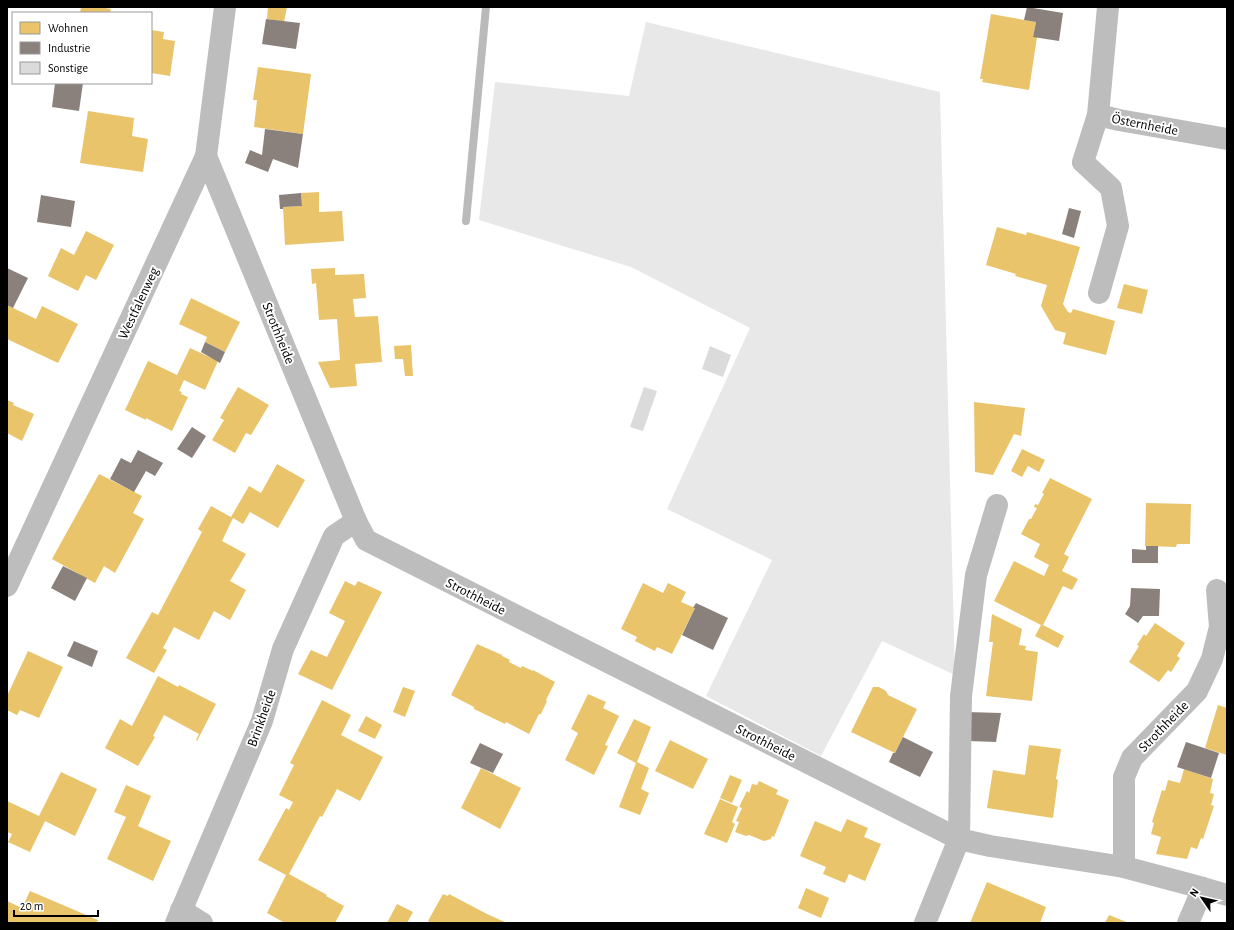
<svg xmlns="http://www.w3.org/2000/svg" width="1234" height="930" viewBox="0 0 1234 930" font-family="'Alegreya Sans',sans-serif">
<style>
.green{fill:#e8e8e8}
.homes{fill:#e9c46a}
.industry{fill:#8a817c}
.lines{fill:none;stroke-linecap:round;stroke-linejoin:round}
.stream{stroke:#bababa;stroke-width:8}
.building{fill:#dbdbdb}
.minor{stroke:#bdbdbd;stroke-width:22}
.labels{text-anchor:middle;stroke-width:4;stroke-linejoin:round;paint-order:stroke}
.street-label{font-size:14px;fill:#000;stroke:#fff}
</style>
<rect width="100%" height="100%" fill="#fff"/>
<polygon class="green" points="646,22 940,92 955,675 882,641 821,756 706,696 772,560 667,509 750,328 631,267 479,220 495,82 629,96"/>
<g class="homes">
<polygon points="81,7 100,7 111,9 110,13 80,13"/>
<polygon points="268,7 287,7 284,22 267,19"/>
<polygon points="991,14 1036,22 1033,37 1037,37 1029,90 982,82 983,79 980,79"/>
<polygon points="151,30 164,32 163,39 175,41 170,76 151,73"/>
<polygon points="258,67 311,74 303,134 254,127 257,100 253,100"/>
<polygon points="88,111 134,118 132,136 148,139 143,172 80,163"/>
<polygon points="319,192 319,212 342,211 344,241 285,245 283,207 302,206 301,193"/>
<polygon points="997,227 1026,235 1027,232 1080,247 1063,304 1068,312 1071,313 1073,309 1115,321 1106,355 1063,344 1066,333 1055,330 1041,306 1047,285 1015,276 1016,274 986,265"/>
<polygon points="86,231 114,245 96,280 86,275 78,291 48,276 61,248 74,255"/>
<polygon points="335,268 335,275 364,274 366,298 353,299 355,317 378,316 382,362 355,364 357,386 330,388 318,362 340,360 337,319 319,320 316,283 312,284 311,269"/>
<polygon points="1124,284 1148,290 1142,314 1117,308"/>
<polygon points="191,298 240,322 225,352 205,342 207,337 179,324"/>
<polygon points="7,305 36,319 42,306 78,324 58,363 7,339"/>
<polygon points="411,345 413,376 405,376 403,359 395,359 394,346"/>
<polygon points="190,348 218,361 205,390 184,380 179,391 182,392 181,394 188,397 172,431 146,418 146,420 125,410 148,361 177,375"/>
<polygon points="238,387 269,405 251,435 246,433 235,453 212,440 224,420 220,418"/>
<polygon points="7,400 14,403 13,405 34,414 22,441 7,433"/>
<polygon points="974,402 1025,408 1021,436 1014,434 993,475 975,472"/>
<polygon points="1022,449 1045,460 1039,472 1028,466 1022,477 1011,471"/>
<polygon points="277,464 305,480 278,528 250,512 243,524 233,518 222,541 246,554 230,581 246,590 230,620 214,611 199,640 174,627 163,648 167,650 154,673 126,658 152,612 158,615 202,532 198,529 211,506 231,517 249,486 261,493"/>
<polygon points="99,474 142,496 133,513 144,519 115,573 104,566 95,583 52,559"/>
<polygon points="1050,478 1092,499 1064,554 1069,557 1062,571 1078,579 1072,590 1063,586 1043,625 1064,636 1058,648 1035,636 1041,625 994,601 1014,561 1044,576 1049,565 1034,557 1040,544 1021,534 1029,519 1031,519 1037,508 1034,507 1035,504 1038,505 1044,494 1042,493"/>
<polygon points="1146,503 1191,504 1190,544 1177,544 1176,547 1145,546"/>
<polygon points="345,581 355,586 358,581 382,592 332,690 298,674 311,650 327,657 345,621 329,613"/>
<polygon points="643,583 663,593 668,583 686,592 681,602 695,608 672,654 657,647 655,651 635,641 637,637 621,629"/>
<polygon points="992,614 1022,629 1019,645 1026,646 1025,650 1038,652 1032,701 986,696 993,642 989,642"/>
<polygon points="1155,623 1185,643 1177,656 1180,658 1171,672 1168,670 1159,682 1129,662 1139,646 1137,645 1144,634 1146,636"/>
<polygon points="477,644 502,655 502,656 510,660 509,662 521,668 522,666 533,671 533,670 555,682 546,700 547,701 541,714 539,714 529,734 506,722 505,724 474,709 474,707 451,695"/>
<polygon points="28,651 63,667 39,718 20,710 17,715 7,710 7,696"/>
<polygon points="158,676 178,687 179,685 216,704 197,741 196,740 199,734 164,715 153,736 155,737 138,766 105,748 120,719 132,726"/>
<polygon points="403,687 415,691 405,717 393,712"/>
<polygon points="873,687 879,687 886,691 888,695 917,709 895,753 851,732"/>
<polygon points="588,694 606,702 603,708 619,716 605,745 608,746 594,775 565,760 578,733 571,729"/>
<polygon points="322,700 351,715 341,735 383,757 360,801 337,789 322,817 320,816 289,874 327,895 326,896 344,906 335,923 285,923 267,913 286,875 258,860 286,808 289,810 293,802 279,795 294,765 290,763"/>
<polygon points="1218,705 1227,708 1227,755 1205,748"/>
<polygon points="366,716 382,725 375,739 358,731"/>
<polygon points="634,719 651,727 637,762 649,768 641,789 649,793 640,815 619,807 636,763 617,753"/>
<polygon points="670,740 708,759 693,789 655,771"/>
<polygon points="1029,745 1061,749 1056,779 1058,780 1053,818 987,808 993,770 1025,775"/>
<polygon points="481,768 521,788 500,829 461,808"/>
<polygon points="1184,769 1213,779 1210,793 1214,794 1211,805 1214,806 1203,839 1201,838 1197,849 1191,847 1187,859 1156,854 1161,837 1151,834 1154,823 1152,822 1162,790 1165,791 1168,780 1180,783"/>
<polygon points="61,772 97,789 75,836 45,821 30,852 8,842 12,834 7,832 7,801 39,816"/>
<polygon points="730,775 742,780 732,803 720,798"/>
<polygon points="759,781 778,790 776,794 789,800 774,837 772,836 771,839 764,841 749,835 746,836 735,832 739,822 736,821 742,808 739,807 747,791 749,793 752,784 757,785"/>
<polygon points="126,785 151,796 138,826 171,841 153,881 107,859 126,817 114,812"/>
<polygon points="720,799 738,807 732,822 735,824 727,843 704,834"/>
<polygon points="847,819 868,828 864,837 881,844 865,881 849,874 845,883 823,874 826,867 800,856 815,821 841,832"/>
<polygon points="987,882 1046,907 1040,923 970,923"/>
<polygon points="806,888 829,898 821,918 798,908"/>
<polygon points="30,891 98,920 97,923 7,923 7,901 22,908"/>
<polygon points="443,894 448,896 449,894 487,914 507,923 431,923 428,921"/>
<polygon points="397,904 413,912 407,923 387,923"/>
<polygon points="1109,915 1129,923 1105,923"/>
</g>
<g class="industry">
<polygon points="1027,7 1063,13 1059,41 1033,37 1036,22 1024,20"/>
<polygon points="266,19 300,23 296,49 262,44"/>
<polygon points="55,83 83,83 79,111 52,107"/>
<polygon points="265,129 303,134 298,168 273,159 268,172 245,163 250,150 262,155"/>
<polygon points="301,193 302,206 283,207 283,209 280,209 279,195"/>
<polygon points="41,195 75,201 71,227 37,222"/>
<polygon points="1069,208 1081,211 1074,238 1062,234"/>
<polygon points="7,268 28,278 13,308 7,305"/>
<polygon points="205,342 225,352 220,363 201,352"/>
<polygon points="192,427 206,436 192,458 177,449"/>
<polygon points="138,450 163,463 155,476 146,471 134,492 110,479 121,458 131,463"/>
<polygon points="1146,546 1158,546 1158,563 1132,563 1132,549 1146,550"/>
<polygon points="63,566 87,578 75,601 51,588"/>
<polygon points="1131,588 1160,589 1159,616 1143,616 1138,623 1125,614 1130,606"/>
<polygon points="696,603 728,618 713,650 682,635 695,608 693,608"/>
<polygon points="74,641 98,651 92,667 67,656"/>
<polygon points="967,712 1001,713 996,742 968,741"/>
<polygon points="903,737 933,752 920,777 889,762 893,753 895,753"/>
<polygon points="1186,742 1219,753 1211,778 1177,767"/>
<polygon points="480,743 503,754 493,773 470,763"/>
</g>
<g class="lines">
<polyline class="stream" points="466,221 486,7"/>
</g>
<g class="building">
<polygon points="710,346 731,355 723,377 702,369"/>
<polygon points="644,387 657,391 643,431 630,427"/>
</g>
<g class="lines">
<g class="minor">
<polyline points="1108,7 1098,115 1119,120 1227,139"/>
<polyline points="1098,115 1083,162 1111,188 1118,226 1099,293"/>
<polyline points="206,156 356,521 366,540 959,839 990,846 1124,867 1203,888 1227,895"/>
<polyline points="7,586 206,156 225,7"/>
<polyline points="1124,867 1124,777 1132,758 1197,691 1212,659 1220,627 1217,590"/>
<polyline points="181,910 202,923"/>
<polyline points="176,923 262,721 283,649 334,536 356,521"/>
<polyline points="925,923 959,839 961,696 976,575 997,505"/>
<polyline points="1188,923 1203,888"/>
</g>
</g>
<g class="labels">
<g class="street-label">
<text transform="translate(1145 124) rotate(11)" y="5">Östernheide</text>
<text transform="translate(138 303) rotate(-65)" y="5">Westfalenweg</text>
<text transform="translate(279 333) rotate(68)" y="5">Strothheide</text>
<text transform="translate(476 596) rotate(27)" y="5">Strothheide</text>
<text transform="translate(261 718) rotate(-70)" y="5">Brinkheide</text>
<text transform="translate(1163 726) rotate(-46)" y="5">Strothheide</text>
<text transform="translate(766 742) rotate(27)" y="5">Strothheide</text>
</g>
</g>
<rect width="1234" height="930" fill="none" stroke="#000000" stroke-width="16"/>
<rect x="12" y="12" width="140" height="72" fill="#ffffff" stroke="#999999"/>
<rect x="20" y="22" width="20" height="12" fill="#e9c46a" stroke="#999999"/>
<text x="48" y="32" font-size="12" fill="#000000">Wohnen</text>
<rect x="20" y="42" width="20" height="12" fill="#8a817c" stroke="#999999"/>
<text x="48" y="52" font-size="12" fill="#000000">Industrie</text>
<rect x="20" y="62" width="20" height="12" fill="#dbdbdb" stroke="#999999"/>
<text x="48" y="72" font-size="12" fill="#000000">Sonstige</text>
<g transform="translate(1202 898) rotate(304)" stroke="#ffffff" stroke-width="3" paint-order="stroke">
<path d="M0-3L7 15L0 10L-7 15Z" fill="#000000"/>
<text y="-6" font-size="11" font-weight="bold" text-anchor="middle" fill="#000000">N</text>
</g>
<path d="M14 910v6h84v-6" fill="none" stroke="#000000" stroke-width="2"/>
<text x="20" y="910" font-size="12" fill="#000000" stroke="#ffffff" stroke-width="3" paint-order="stroke">20 m</text>
</svg>
